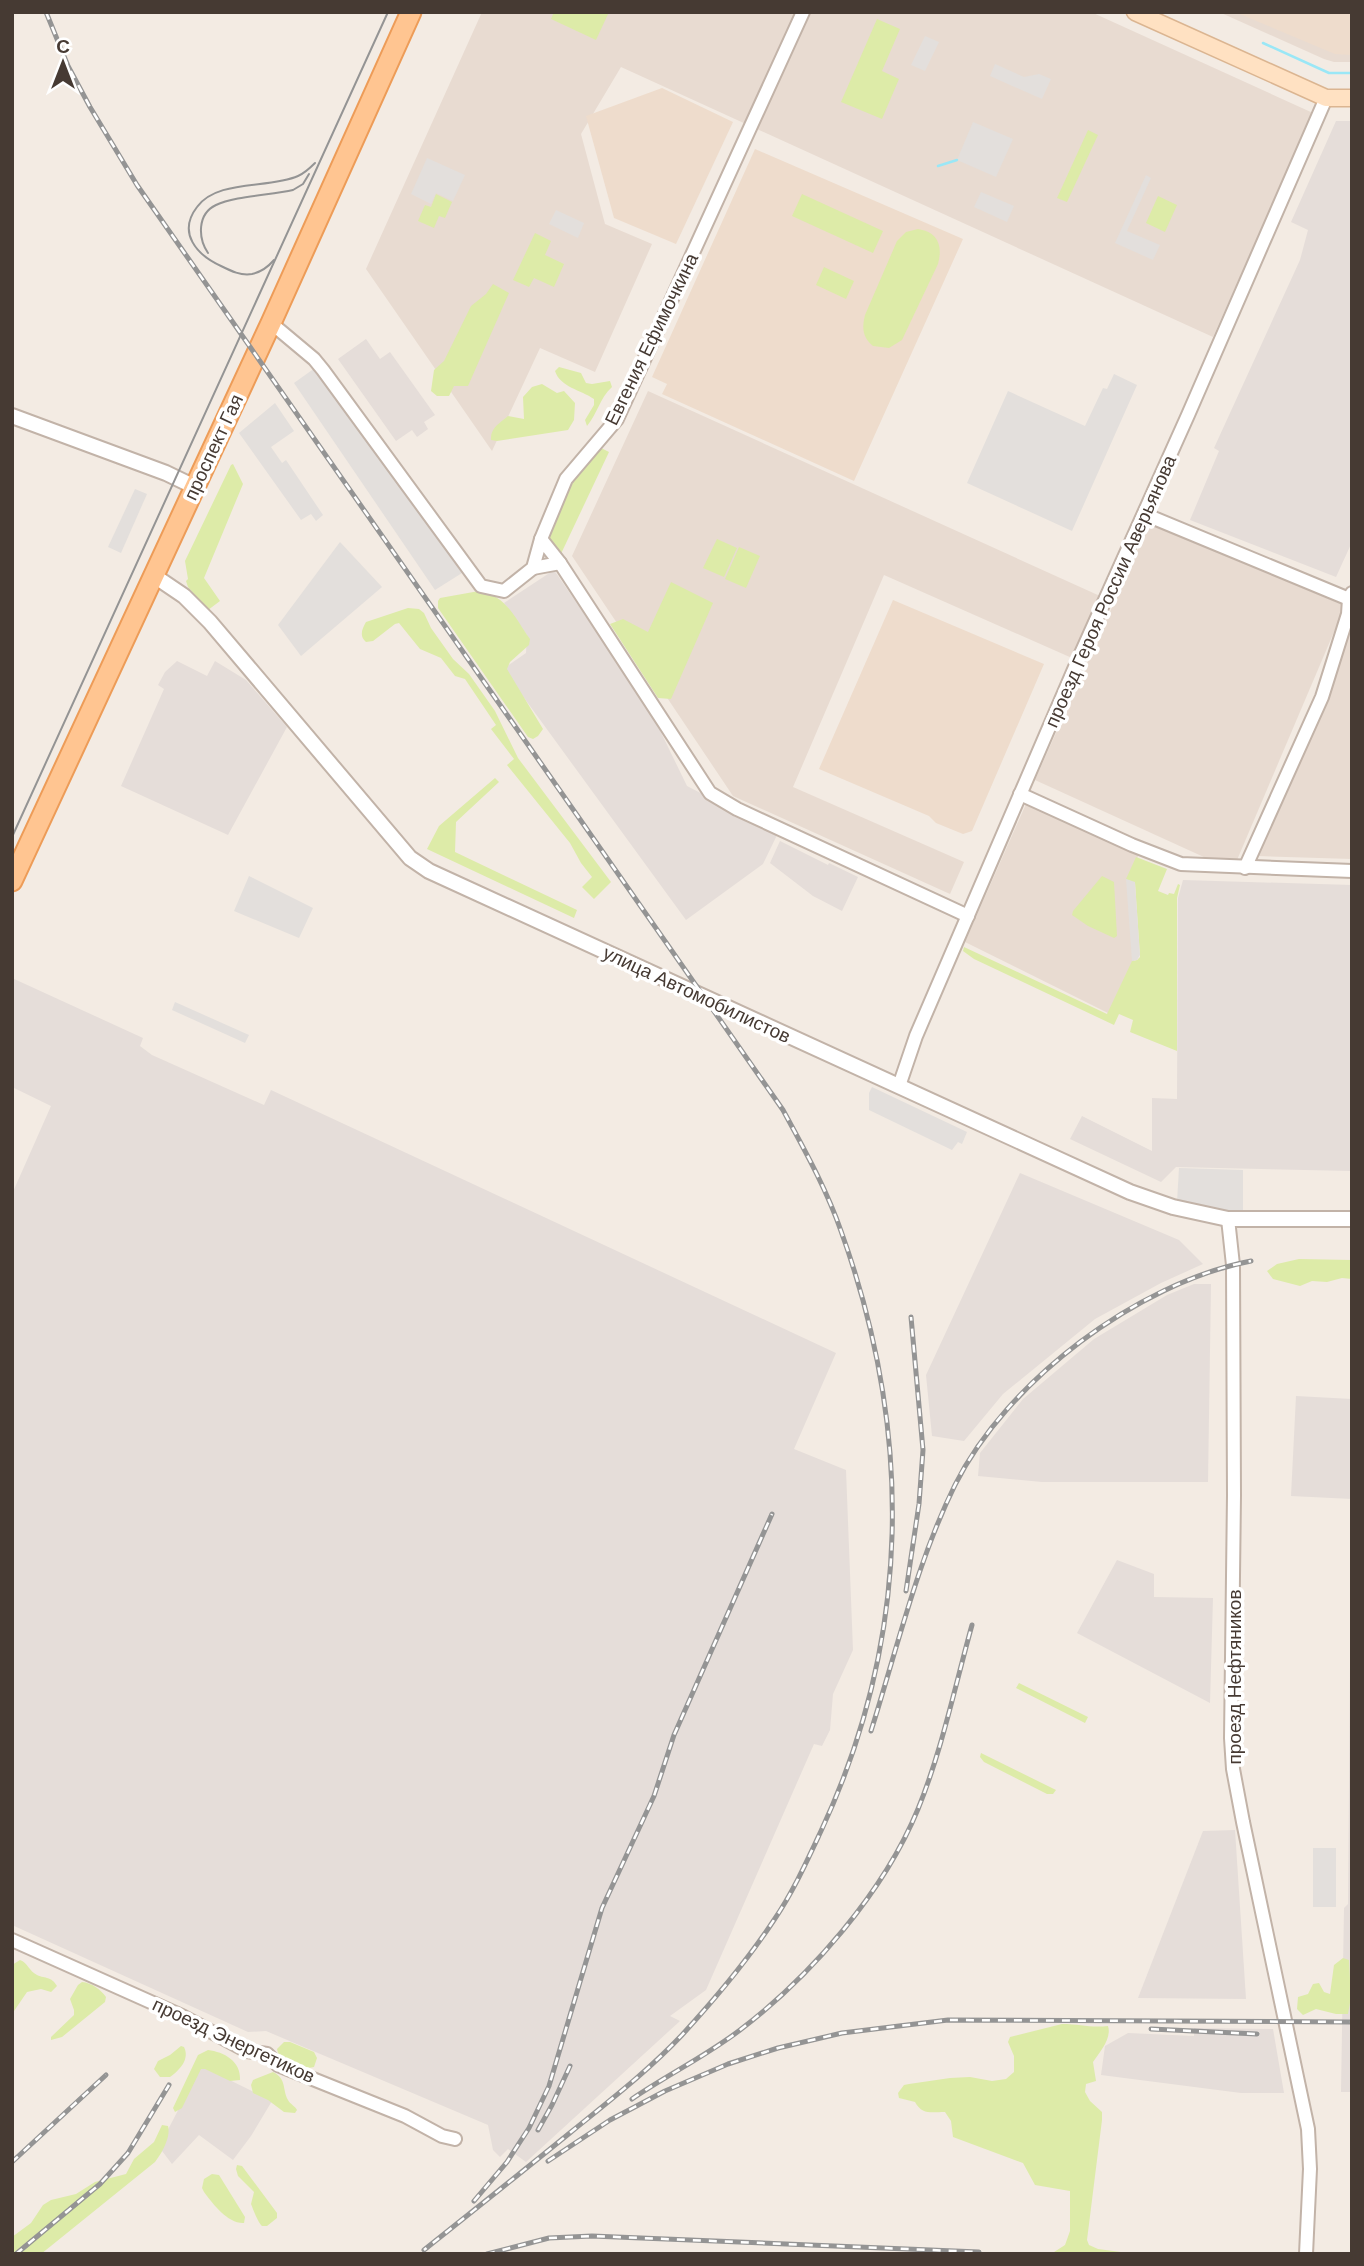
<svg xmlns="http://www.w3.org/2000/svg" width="1364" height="2266" viewBox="0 0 1364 2266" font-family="Arial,sans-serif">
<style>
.residential{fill:#e8dbd1}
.industrial{fill:#e5ddd9}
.education{fill:#eedccc}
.green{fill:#ddeba8}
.parking{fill:#e3dfdc}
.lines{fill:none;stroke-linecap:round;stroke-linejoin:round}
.stream{stroke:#9ae7f6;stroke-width:2.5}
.minor-casing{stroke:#c2b3a8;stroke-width:16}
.tertiary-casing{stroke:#c2b3a8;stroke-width:18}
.secondary-casing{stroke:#dbb591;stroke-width:19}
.primary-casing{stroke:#ed9c58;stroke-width:23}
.minor{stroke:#fff;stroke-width:12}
.tertiary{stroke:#fff;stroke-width:14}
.secondary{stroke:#ffe1c2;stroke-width:16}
.primary{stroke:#ffc591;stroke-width:19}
.tram{stroke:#949494;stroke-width:2}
.rail-casing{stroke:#949494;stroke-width:5}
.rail{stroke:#fff;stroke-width:2.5;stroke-dasharray:8;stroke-linecap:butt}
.labels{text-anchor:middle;stroke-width:7;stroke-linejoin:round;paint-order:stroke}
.street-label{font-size:19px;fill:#463a33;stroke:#fff}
</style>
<rect width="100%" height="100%" fill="#f3ebe3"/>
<g class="residential">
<polygon points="482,12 1091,12 1313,113 1213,337 621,67 581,134 605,224 652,244 595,372 540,348 492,451 366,269"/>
<polygon points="1219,12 1352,12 1352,62 1334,62 1324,59"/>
<polygon points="648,391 1100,596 1072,658 884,575 793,787 964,862 950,894 733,796 572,556"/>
<polygon points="1151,520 1345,606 1237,860 1206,858 1035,780"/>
<polygon points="1352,625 1352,859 1258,856"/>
<polygon points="1026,804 1139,854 1128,880 1134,963 1110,1014 965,942"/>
</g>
<g class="industrial">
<polygon points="1336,121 1352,121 1352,542 1336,577 1190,520 1219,451 1214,448 1300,260 1308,230 1291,222"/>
<polygon points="366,339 380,359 390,352 435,415 424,422 428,429 417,437 412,430 396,441 338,359"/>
<polygon points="554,570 651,712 687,786 778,833 763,864 686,920 503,669 526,653 527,635 504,603"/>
<polygon points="177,661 207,676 215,661 246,680 287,727 228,835 121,786 164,689 158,685 165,672"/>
<polygon points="780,841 828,865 829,863 858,877 842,911 813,896 770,863"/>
<polygon points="1183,880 1352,885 1352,1171 1176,1167 1161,1182 1070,1139 1082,1116 1152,1151 1152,1098 1177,1099 1178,898"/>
<polygon points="12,978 143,1038 140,1046 152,1055 264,1105 271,1090 836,1353 794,1449 846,1470 853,1650 833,1694 830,1730 822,1746 814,1744 706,1990 670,2016 680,2021 526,2162 508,2149 500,2157 493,2150 488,2125 266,2031 248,2032 12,1925 12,1194 51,1106 12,1087"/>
<polygon points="1020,1173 1179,1240 1203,1264 1161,1283 1095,1319 1003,1394 964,1441 932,1436 926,1375"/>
<polygon points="1194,1284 1211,1284 1208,1482 1042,1482 978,1476 980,1453 1023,1399 1094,1339 1167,1295"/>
<polygon points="1296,1396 1352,1399 1352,1499 1291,1496"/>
<polygon points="1351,1546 1352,1546 1352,2092 1341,2092 1344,1908 1348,1904"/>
<polygon points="1117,1560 1154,1574 1154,1597 1213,1598 1210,1703 1077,1633"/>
<polygon points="1235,1830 1246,1999 1138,1998 1203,1831"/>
<polygon points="1194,2028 1273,2029 1284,2093 1241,2093 1101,2075 1105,2046 1128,2033 1194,2036"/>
<polygon points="201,2066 272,2101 251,2136 233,2160 199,2135 172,2164 159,2147"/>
</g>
<g class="education">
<polygon points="1235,12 1352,12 1352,55 1335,54"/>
<polygon points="662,88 733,122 676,244 614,218 586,116"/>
<polygon points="755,149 963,239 854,481 662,394 667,384 652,377"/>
<polygon points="893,600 1044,664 972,831 963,834 936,823 929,816 819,769"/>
</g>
<g class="green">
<polygon points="554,12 609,12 596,40 551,19"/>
<polygon points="877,19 900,29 882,71 899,79 882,119 841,102"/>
<polygon points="1088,130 1098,135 1067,202 1057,198"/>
<polygon points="436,194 452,202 445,218 439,216 434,228 418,221 425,205 431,207"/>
<polygon points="802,194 883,231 873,253 792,216"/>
<polygon points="1158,196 1177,205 1165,232 1146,223"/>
<path d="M918 229C938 232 943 246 938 264L902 340 889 348 873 346C862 337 862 327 865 315L897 241 906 232Z"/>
<polygon points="535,233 551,241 545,255 564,264 554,287 534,278 529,287 513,280"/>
<polygon points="824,267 854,281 846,299 816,285"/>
<polygon points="493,284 509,293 468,386 454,386 449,396 437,396 431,391 434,370 444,361 471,306 486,294"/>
<path d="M559 367 581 373 586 383 592 384 610 381 612 387C599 399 598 413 587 426L585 420 594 405V399C581 390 560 387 555 371Z"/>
<path d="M542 384 557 393 564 391 575 403 574 420 568 430 497 441 491 440C490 428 500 423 508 416L524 419 523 397 532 387Z"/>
<polygon points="597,446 609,452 559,558 544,539 568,481"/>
<polygon points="233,464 243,484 204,578 220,601 208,610 188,587 186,581 188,579 185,561 231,465"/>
<polygon points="717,539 737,548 724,577 703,568"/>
<polygon points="739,547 760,556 746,588 725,579"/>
<polygon points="671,582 713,603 671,699 658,698 610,624 623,619 648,632"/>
<path d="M479 591C506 595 515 618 530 639L529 645 510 662 507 669 543 729 538 736 533 739 528 737 438 608V601L440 598Z"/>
<path d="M408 608 419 609 424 613 431 628 453 659 469 674 495 711 518 758 611 882 594 899 582 887 592 877 581 863 570 843 507 765 514 759 491 729 496 725 465 679 455 676 441 658 420 649 399 623 395 624 373 641 366 642C359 636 362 629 366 622Z"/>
<polygon points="495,778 499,782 456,822 455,852 577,910 574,918 427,849 439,826"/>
<polygon points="1136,857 1167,869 1158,891 1168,895 1169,893 1174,894 1178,884 1180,885 1177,898 1177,1051 1130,1032 1133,1020 1119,1014 1114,1025 974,959 963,951 964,947 1107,1014 1132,961 1137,960 1140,957 1135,883 1126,879"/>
<polygon points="1102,876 1114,882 1117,936 1114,938 1088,926 1072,915 1073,911"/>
<polygon points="1299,1259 1352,1260 1352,1279 1342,1278 1327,1282 1312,1281 1300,1286 1273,1279 1267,1271 1277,1264"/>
<polygon points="1019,1683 1088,1717 1085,1723 1016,1688"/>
<polygon points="981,1753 1056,1790 1053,1794 1047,1794 984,1762 980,1757"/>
<polygon points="1343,1958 1349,1960 1351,1997 1348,2014 1336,2014 1316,2009 1303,2015 1297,2009 1298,1997 1308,1994 1313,1984 1319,1983 1324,1992 1330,1994 1334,1965"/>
<path d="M20 1960C28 1963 29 1971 37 1975 46 1979 51 1976 57 1986L51 1992 41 1989 27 1992 12 2014V1965Z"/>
<path d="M82 1982C92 1983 100 1989 106 1997L105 2002 62 2037 51 2040V2037L74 2015V2010L70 1999 78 1985Z"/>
<path d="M1062 2024C1080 2024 1090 2028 1108 2026 1112 2038 1100 2052 1093 2062L1096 2081 1086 2084 1085 2092 1090 2101 1102 2112V2120L1087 2240 1089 2245 1098 2249 1136 2254H1051L1065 2245 1070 2231V2191L1035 2185 1023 2163 953 2137 951 2121 945 2112C931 2112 922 2115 915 2102L899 2098 898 2093 904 2085 909 2084 950 2078 970 2077 992 2081 1006 2079 1014 2072V2056L1008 2042 1010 2037Z"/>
<polygon points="284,2042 290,2042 314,2052 317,2058 314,2067 303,2069 279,2057 277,2049"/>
<path d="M181 2046 184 2047C190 2059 180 2070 170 2077H160L154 2069 158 2061 170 2055Z"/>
<path d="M208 2050C224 2052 241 2061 240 2080L230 2081 205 2069H201L182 2108 175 2112 173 2108 198 2055Z"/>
<path d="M273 2072C287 2079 282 2089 288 2100 290 2104 295 2106 297 2110L295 2113 284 2112 268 2100 253 2093 251 2085 253 2080Z"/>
<path d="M162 2125 168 2126C171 2137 162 2153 155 2162L41 2254H12V2237L31 2223 43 2205 51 2200 76 2194 95 2182 126 2174 134 2159 154 2142Z"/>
<path d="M237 2165 242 2166 277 2213V2218L267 2226H262C258 2223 253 2209 251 2204L254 2192 238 2176 236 2169Z"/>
<path d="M212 2174 219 2175 245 2217 244 2223C228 2224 213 2204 204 2192L202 2188 204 2179Z"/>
</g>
<g class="parking">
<polygon points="925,36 939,42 925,71 911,65"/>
<polygon points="995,64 1024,77 1039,74 1051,79 1042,99 990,76"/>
<polygon points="973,122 1013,139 996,177 957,160"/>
<polygon points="427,158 465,175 453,201 436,193 431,204 411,194"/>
<polygon points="1146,175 1151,178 1127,231 1160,245 1153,260 1115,243"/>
<polygon points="981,192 1014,206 1007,222 974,207"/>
<polygon points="556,210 584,223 578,238 549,224"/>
<polygon points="315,368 462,573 435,590 294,383"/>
<polygon points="1114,374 1137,385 1072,531 967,483 1008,391 1085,426 1103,388 1107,389"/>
<polygon points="275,403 294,431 271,447 282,463 286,460 323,515 316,521 311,514 301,520 239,433"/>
<polygon points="135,489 147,494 121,553 108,547"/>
<polygon points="340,542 382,587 301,656 278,625"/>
<polygon points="249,876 313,908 299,938 234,911"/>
<polygon points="1126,879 1135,882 1140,955 1137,960 1132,961"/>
<polygon points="175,1002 249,1035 245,1043 172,1010"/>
<polygon points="872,1087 967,1132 962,1144 958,1142 952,1150 869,1110 869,1093"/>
<polygon points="1179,1168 1243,1170 1243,1211 1220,1210 1177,1202"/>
<rect x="1313" y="1848" width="23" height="59"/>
</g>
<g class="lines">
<g class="stream">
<polyline points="1263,43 1329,73 1352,73"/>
<polyline points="938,166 957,160"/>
</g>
<defs>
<g id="minor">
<polyline points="271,323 314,359 323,370 481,586 504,591 533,568 541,539 560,563 710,793 737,809 968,916"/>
<polyline points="1144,514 1349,599"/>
<polyline points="541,539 566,479 617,419 803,12"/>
<polyline points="533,568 560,563"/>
<polyline points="1020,794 1132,845 1181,864 1352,871"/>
<polyline points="1245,868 1322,697 1348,614 1349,599 1352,593"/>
<polyline points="899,1086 916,1036 1079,658 1188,415 1326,98"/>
<polyline points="1228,1219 1233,1265 1234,1495 1231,1738 1233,1769 1243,1822 1308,2129 1310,2169 1306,2254"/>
<polyline points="12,1940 182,2016 247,2051 267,2054 278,2065 405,2116 442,2136 455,2139"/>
</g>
<g id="tertiary">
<polyline points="12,416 166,473 195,487"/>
<polyline points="153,575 184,596 210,622 410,858 429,871 1130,1192 1173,1207 1228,1219 1352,1219"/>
</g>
<polyline id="secondary" points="1135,12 1326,98 1352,98"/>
<polyline id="primary" points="12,881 271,323 411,12"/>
</defs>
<use href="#minor" class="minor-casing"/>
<use href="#tertiary" class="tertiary-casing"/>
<use href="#secondary" class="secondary-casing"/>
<use href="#primary" class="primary-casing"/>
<use href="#minor" class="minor"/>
<use href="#tertiary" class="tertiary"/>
<use href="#secondary" class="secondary"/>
<use href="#primary" class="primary"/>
<g class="tram">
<path d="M208 253C198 238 197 214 216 205 234 196 272 195 293 190L303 184 309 174"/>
<path d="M274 260C268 267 261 272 252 274 241 276 231 271 221 266 197 255 177 233 197 207 217 179 269 189 298 176 305 173 310 168 315 163"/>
<polyline points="12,837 388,12"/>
</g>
<defs>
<g id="rail">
<path d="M46 12 68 66 90 107 137 185 783 1110C804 1149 826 1188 841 1231 913 1431 912 1636 821 1831 807 1861 793 1892 774 1920 747 1961 715 1999 682 2035 648 2071 609 2101 571 2132 522 2172 473 2211 424 2250"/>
<polyline points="906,1591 919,1504 923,1450 911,1317"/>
<path d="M871 1731C897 1649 917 1562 955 1485 1007 1381 1137 1283 1251 1261"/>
<polyline points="1151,2029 1257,2034"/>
<path d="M632 2099C667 2075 706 2056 740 2030 811 1976 884 1892 918 1809 942 1750 955 1686 972 1625"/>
<polyline points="538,2130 552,2105 570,2066"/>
<polyline points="548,2161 610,2120 665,2091 728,2064 778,2048 842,2033 948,2020 1352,2022"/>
<polyline points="12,2162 106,2075"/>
<polyline points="474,2201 507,2162 529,2128 549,2086 602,1908 654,1796 674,1735 772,1514"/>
<polyline points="16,2254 100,2184 128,2153 169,2085"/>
<polyline points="487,2254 549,2238 592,2236 979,2252"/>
</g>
</defs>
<use href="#rail" class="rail-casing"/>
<use href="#rail" class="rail"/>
</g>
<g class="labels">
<g class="street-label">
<text transform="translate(651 339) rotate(-64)" y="7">Евгения Ефимочкина</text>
<text transform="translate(213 447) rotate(-65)" y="7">проспект Гая</text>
<text transform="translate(1110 591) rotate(-66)" y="7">проезд Героя России Аверьянова</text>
<text transform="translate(697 994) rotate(25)" y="7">улица Автомобилистов</text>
<text transform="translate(1234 1677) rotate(-90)" y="7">проезд Нефтяников</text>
<text transform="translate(234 2040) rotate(25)" y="7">проезд Энергетиков</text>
</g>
</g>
<rect width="1364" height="2266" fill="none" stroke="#463a33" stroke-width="28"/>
<g transform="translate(63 63)" stroke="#ffffff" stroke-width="5" paint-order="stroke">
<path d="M0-5L12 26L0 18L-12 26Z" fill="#463a33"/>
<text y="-10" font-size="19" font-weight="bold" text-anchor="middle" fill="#463a33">С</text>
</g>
</svg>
